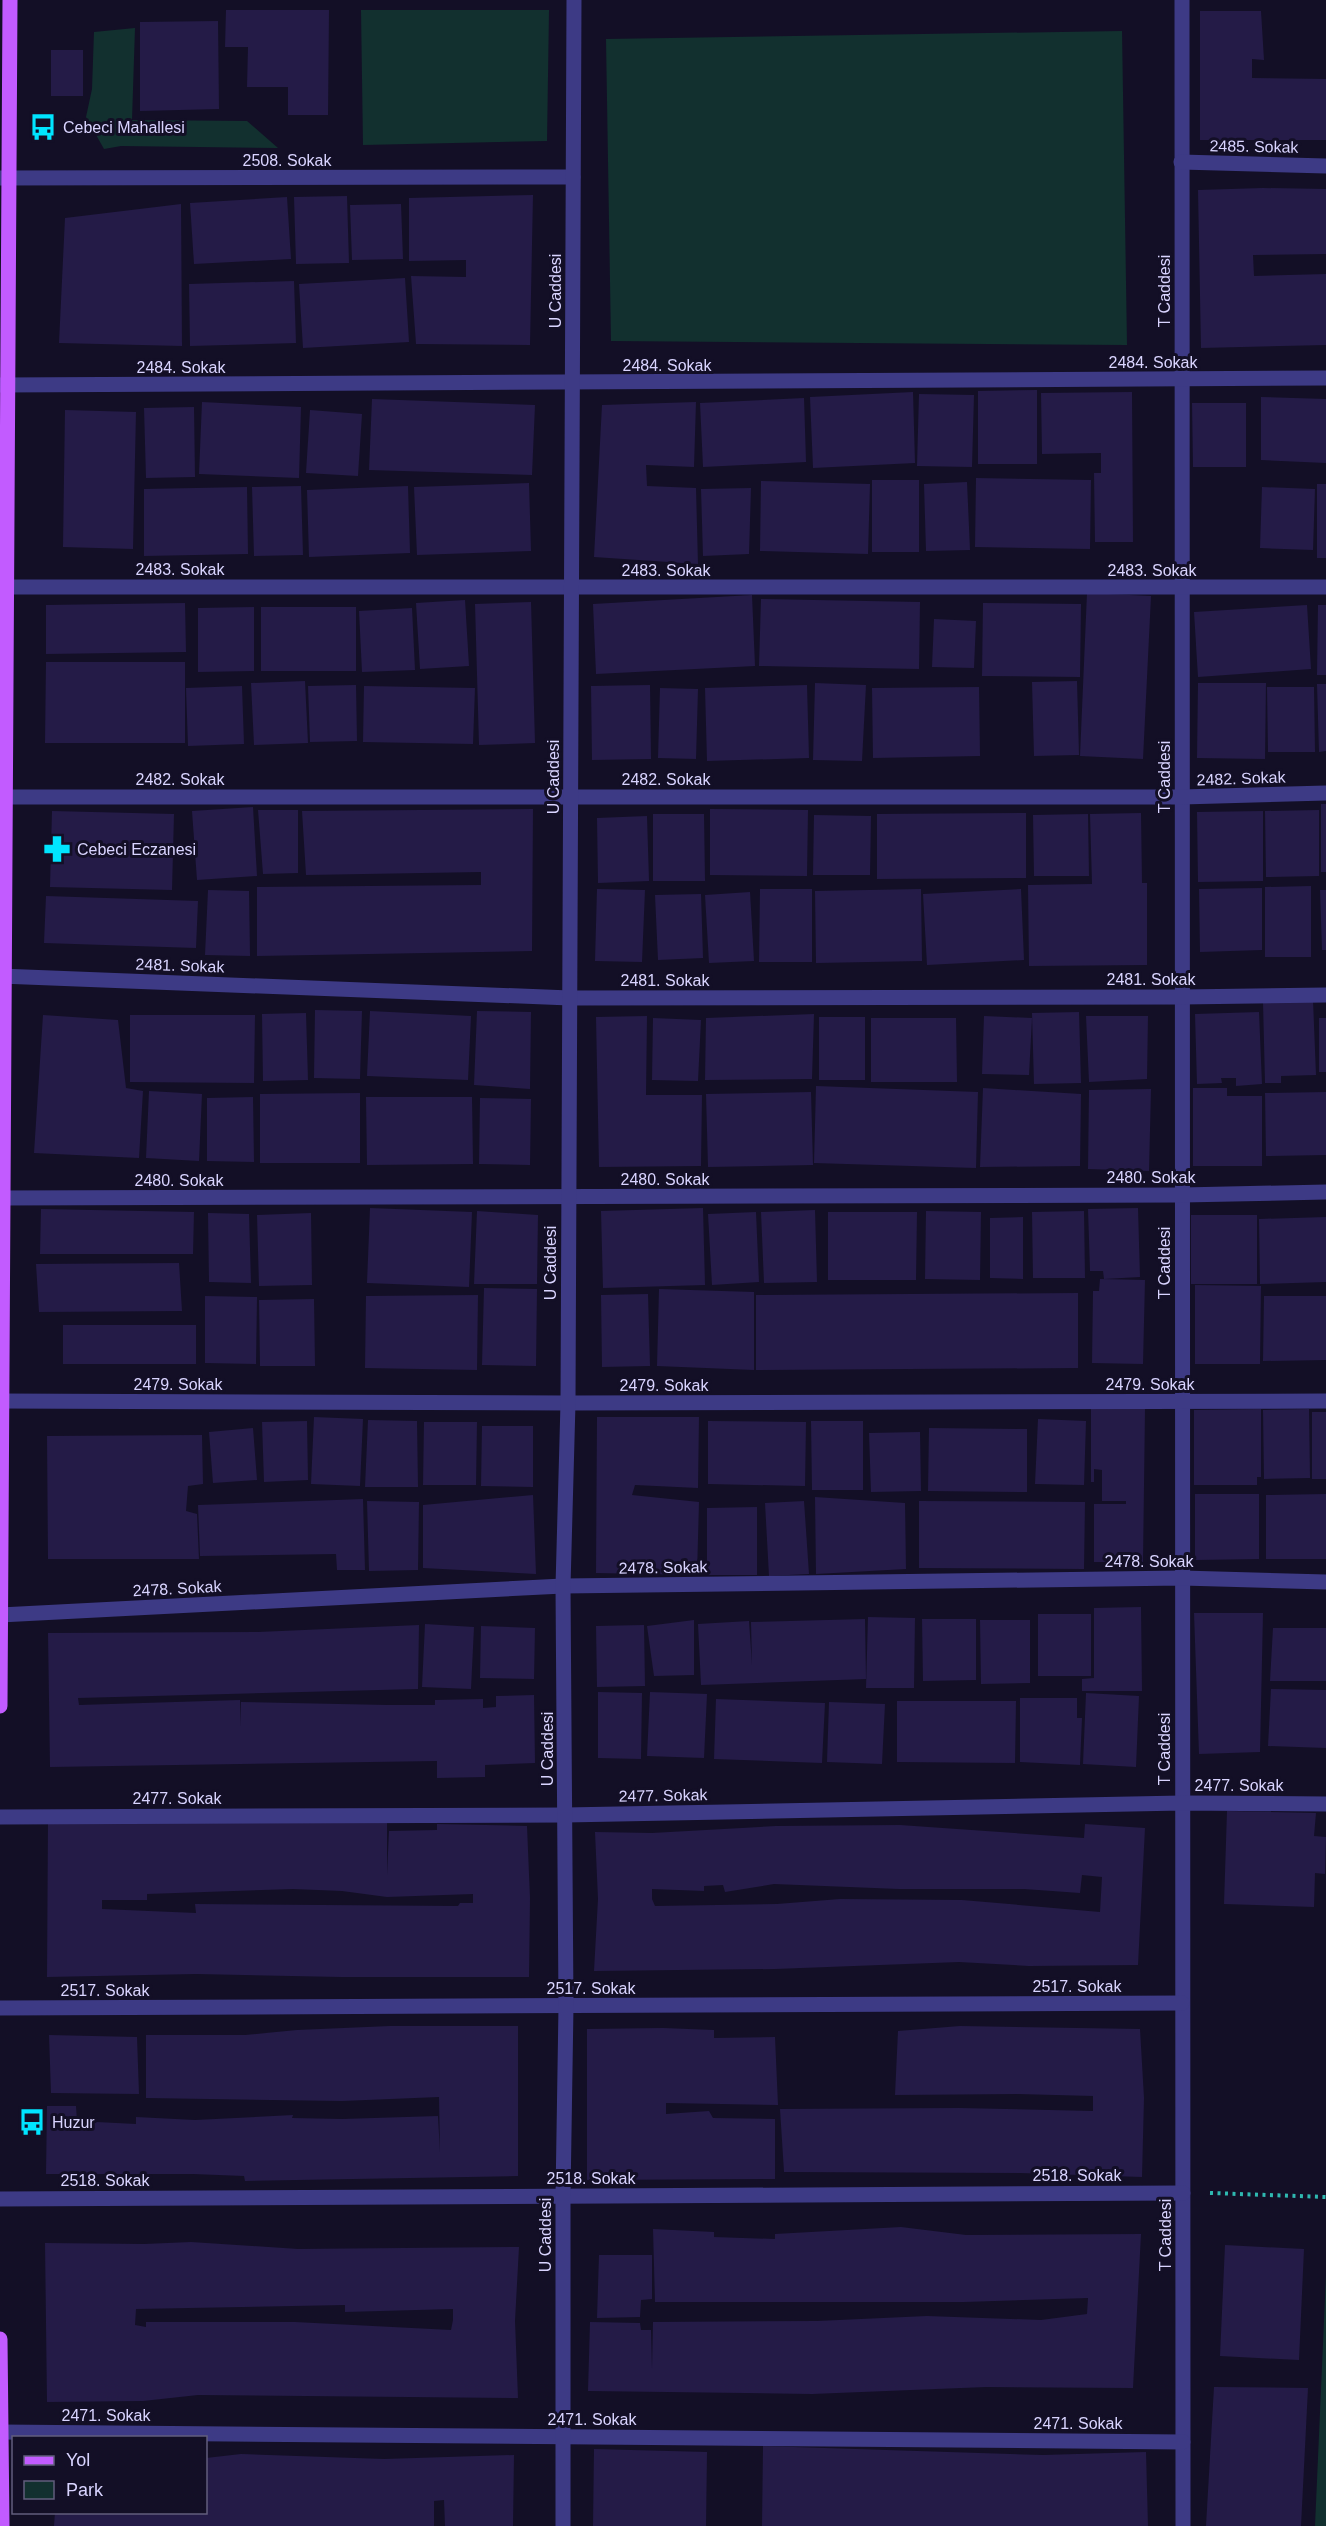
<svg xmlns="http://www.w3.org/2000/svg" width="1326" height="2526" viewBox="0 0 1326 2526" font-family="Arial,sans-serif">
<style>
.green{fill:#12302f}
.building{fill:#241b47;fill-rule:evenodd}
.lines{fill:none;stroke-linecap:round;stroke-linejoin:round}
.path{stroke:#2fb8b0;stroke-width:4;stroke-dasharray:3 4.5;stroke-linecap:butt}
.minor{stroke:#3d3a85;stroke-width:15}
.major{stroke:#c25bff;stroke-width:15}
.labels{text-anchor:middle;stroke-width:6;stroke-linejoin:round;paint-order:stroke}
.poi-label{font-size:16px;fill:#d9d4ff;stroke:#130f26;text-anchor:start}
.street-label{font-size:16px;fill:#d9d4ff;stroke:#130f26}
</style>
<rect width="100%" height="100%" fill="#130f26"/>
<g class="green">
<polygon points="361,10 549,10 547,141 363,145"/>
<polygon points="135,28 132,120 247,121 278,148 121,146 104,149 86,117 92,89 94,32"/>
<polygon points="1122,31 1127,345 611,341 606,39"/>
<polygon points="1326,2275 1326,2526 1315,2526"/>
</g>
<g class="building">
<polygon points="226,10 329,10 328,115 288,115 288,87 247,87 248,47 225,47"/>
<polygon points="1200,11 1261,11 1264,60 1252,59 1252,78 1326,79 1326,140 1200,140"/>
<polygon points="218,21 219,109 140,111 140,22"/>
<rect x="51" y="50" width="32" height="46"/>
<polygon points="1263,188 1326,189 1326,254 1253,255 1254,276 1326,274 1326,345 1201,348 1198,190"/>
<polygon points="533,195 530,345 416,344 411,276 466,277 466,260 409,261 409,198"/>
<polygon points="347,196 349,263 296,264 294,197"/>
<polygon points="287,197 291,259 194,264 190,203"/>
<polygon points="181,204 182,346 59,343 65,218"/>
<polygon points="401,204 403,259 352,260 350,205"/>
<polygon points="405,278 409,342 303,348 299,284"/>
<polygon points="294,281 296,343 190,346 189,284"/>
<polygon points="1037,390 1037,464 978,464 978,391"/>
<polygon points="913,392 915,463 813,468 810,397"/>
<polygon points="1132,392 1133,542 1095,542 1094,473 1101,473 1101,453 1042,454 1041,393"/>
<polygon points="919,394 974,395 972,467 917,466"/>
<polygon points="1261,397 1326,399 1326,463 1261,460"/>
<polygon points="804,398 806,462 703,467 700,403"/>
<polygon points="372,399 535,405 532,475 369,470"/>
<polygon points="202,402 301,407 299,478 199,474"/>
<polygon points="696,402 694,467 646,465 647,486 696,488 698,564 594,557 602,405"/>
<polygon points="1192,403 1246,403 1246,467 1193,467"/>
<polygon points="194,407 195,477 146,478 144,408"/>
<polygon points="65,410 136,412 133,549 63,547"/>
<polygon points="310,410 362,414 358,476 306,473"/>
<polygon points="976,478 1091,480 1090,549 975,547"/>
<rect x="872" y="480" width="47" height="72"/>
<polygon points="761,481 870,484 868,554 760,551"/>
<polygon points="967,482 970,550 926,551 924,484"/>
<polygon points="529,483 531,551 417,555 414,487"/>
<rect x="1317" y="484" width="9" height="74"/>
<polygon points="301,486 303,555 254,556 252,487"/>
<polygon points="408,486 410,553 309,557 307,490"/>
<polygon points="247,487 248,554 144,556 144,489"/>
<polygon points="1262,487 1315,489 1313,550 1260,548"/>
<polygon points="751,488 749,554 703,556 701,489"/>
<polygon points="1087,593 1151,596 1143,759 1080,756"/>
<polygon points="752,595 755,666 596,674 593,604"/>
<polygon points="761,599 920,602 919,669 759,666"/>
<polygon points="465,600 469,666 420,669 416,603"/>
<polygon points="531,602 535,743 479,745 475,604"/>
<polygon points="185,603 186,652 46,654 46,605"/>
<polygon points="983,603 1081,604 1080,677 982,676"/>
<polygon points="1307,605 1311,669 1198,677 1194,612"/>
<polygon points="1318,605 1326,605 1326,675 1317,675"/>
<polygon points="254,607 254,671 198,672 198,608"/>
<rect x="261" y="607" width="95" height="64"/>
<polygon points="412,608 415,670 362,672 359,611"/>
<polygon points="934,619 976,621 974,668 932,667"/>
<polygon points="46,662 185,662 185,743 45,743"/>
<polygon points="305,681 308,743 254,745 251,683"/>
<polygon points="1077,681 1079,755 1034,756 1032,682"/>
<polygon points="815,683 866,685 862,761 813,760"/>
<polygon points="1198,683 1266,683 1265,759 1197,758"/>
<polygon points="1317,684 1326,684 1326,751 1319,752"/>
<polygon points="356,685 357,741 310,742 308,686"/>
<polygon points="650,685 651,759 592,760 591,686"/>
<polygon points="807,685 809,758 707,761 705,688"/>
<polygon points="242,686 244,744 188,746 186,688"/>
<polygon points="364,686 475,688 473,744 363,742"/>
<polygon points="979,687 980,756 873,758 872,688"/>
<polygon points="1267,687 1314,687 1315,752 1268,752"/>
<polygon points="660,688 698,689 696,759 658,758"/>
<rect x="1321" y="804" width="5" height="68"/>
<polygon points="253,807 257,876 197,880 192,811"/>
<polygon points="533,809 532,951 257,956 257,887 481,885 481,872 306,875 302,811"/>
<polygon points="710,809 808,810 807,876 710,875"/>
<polygon points="258,810 298,810 298,873 263,874"/>
<polygon points="1319,810 1319,876 1266,877 1265,811"/>
<polygon points="52,811 174,814 172,890 50,887"/>
<polygon points="1263,811 1263,881 1198,882 1197,812"/>
<polygon points="1026,813 1026,878 877,879 877,814"/>
<polygon points="1141,813 1142,883 1147,883 1147,965 1029,966 1028,885 1092,884 1090,814"/>
<polygon points="653,814 704,814 705,881 653,881"/>
<polygon points="1088,814 1089,876 1034,876 1033,815"/>
<polygon points="814,815 871,816 870,875 813,875"/>
<polygon points="647,816 649,881 598,883 597,818"/>
<polygon points="1311,886 1311,957 1265,957 1265,887"/>
<polygon points="1262,888 1262,950 1200,952 1199,889"/>
<polygon points="597,889 645,890 642,962 595,961"/>
<polygon points="760,889 812,889 812,962 759,962"/>
<polygon points="921,889 922,961 816,963 815,891"/>
<polygon points="1021,889 1024,960 927,965 923,894"/>
<polygon points="208,890 249,891 250,956 205,955"/>
<polygon points="1320,890 1326,890 1326,950 1322,950"/>
<polygon points="750,892 754,961 709,963 705,895"/>
<polygon points="701,894 703,958 658,960 655,895"/>
<polygon points="46,896 198,901 196,948 44,943"/>
<polygon points="1313,1000 1316,1075 1281,1076 1281,1083 1265,1083 1263,1002"/>
<polygon points="315,1010 362,1011 360,1079 314,1078"/>
<polygon points="370,1011 471,1016 468,1080 367,1076"/>
<polygon points="477,1011 531,1012 530,1089 474,1085"/>
<polygon points="1079,1012 1081,1083 1034,1084 1032,1013"/>
<polygon points="1259,1012 1262,1084 1236,1086 1236,1078 1221,1078 1222,1083 1197,1084 1195,1014"/>
<polygon points="306,1013 308,1080 263,1081 262,1014"/>
<polygon points="814,1014 812,1079 705,1080 706,1018"/>
<polygon points="43,1015 118,1020 126,1088 143,1091 139,1158 34,1153"/>
<polygon points="130,1015 255,1015 254,1083 130,1082"/>
<polygon points="647,1016 646,1095 702,1095 701,1166 599,1167 596,1017"/>
<polygon points="984,1016 1032,1018 1029,1075 982,1074"/>
<polygon points="1086,1016 1148,1016 1147,1079 1089,1082"/>
<rect x="819" y="1017" width="46" height="63"/>
<polygon points="653,1018 701,1020 698,1081 652,1080"/>
<polygon points="871,1018 956,1018 957,1082 871,1082"/>
<rect x="1319" y="1018" width="7" height="54"/>
<polygon points="816,1086 978,1092 976,1168 814,1163"/>
<polygon points="983,1088 1081,1094 1080,1166 980,1167"/>
<polygon points="1193,1088 1227,1088 1227,1096 1262,1096 1262,1166 1193,1166"/>
<polygon points="1151,1089 1149,1171 1088,1169 1089,1090"/>
<polygon points="149,1091 202,1094 199,1161 146,1158"/>
<polygon points="811,1092 813,1165 708,1167 706,1094"/>
<polygon points="1326,1092 1326,1155 1266,1156 1265,1093"/>
<polygon points="360,1093 360,1163 260,1163 260,1094"/>
<polygon points="253,1097 254,1162 207,1161 207,1098"/>
<polygon points="366,1097 472,1097 473,1164 367,1165"/>
<polygon points="480,1098 531,1099 530,1165 479,1164"/>
<polygon points="370,1208 472,1212 469,1287 367,1283"/>
<polygon points="703,1208 705,1285 603,1288 601,1211"/>
<polygon points="1138,1208 1140,1277 1104,1279 1103,1271 1090,1271 1088,1209"/>
<polygon points="41,1209 194,1212 193,1254 40,1254"/>
<polygon points="815,1210 817,1282 764,1283 761,1212"/>
<polygon points="477,1211 538,1215 537,1284 474,1284"/>
<polygon points="926,1211 981,1212 980,1280 925,1279"/>
<polygon points="1084,1211 1085,1278 1033,1278 1032,1212"/>
<polygon points="756,1212 759,1282 712,1285 708,1214"/>
<polygon points="828,1212 917,1212 916,1280 828,1280"/>
<polygon points="208,1213 249,1214 251,1283 209,1282"/>
<polygon points="311,1213 312,1285 259,1286 257,1215"/>
<rect x="1191" y="1215" width="66" height="69"/>
<polygon points="1023,1217 1023,1279 990,1278 990,1218"/>
<polygon points="1326,1217 1326,1282 1260,1284 1259,1219"/>
<polygon points="179,1263 182,1311 39,1312 36,1264"/>
<polygon points="1100,1279 1145,1280 1143,1364 1092,1363 1093,1291 1099,1291"/>
<polygon points="1195,1285 1261,1286 1260,1364 1195,1364"/>
<polygon points="484,1288 537,1289 536,1366 482,1365"/>
<polygon points="659,1289 754,1292 754,1370 657,1366"/>
<polygon points="1078,1293 1078,1368 756,1370 756,1295"/>
<polygon points="648,1294 650,1366 602,1367 601,1295"/>
<polygon points="478,1295 477,1370 365,1368 366,1296"/>
<polygon points="205,1296 257,1297 256,1364 205,1363"/>
<polygon points="1264,1296 1326,1296 1326,1360 1263,1361"/>
<polygon points="314,1299 315,1366 260,1366 259,1300"/>
<rect x="63" y="1325" width="133" height="39"/>
<polygon points="1091,1409 1145,1409 1143,1562 1094,1562 1094,1504 1126,1504 1126,1501 1102,1501 1102,1470 1094,1469 1094,1482 1091,1482"/>
<polygon points="1261,1409 1261,1477 1257,1477 1257,1485 1194,1485 1194,1410"/>
<polygon points="1309,1409 1310,1478 1264,1479 1263,1410"/>
<rect x="1312" y="1412" width="14" height="67"/>
<polygon points="314,1417 363,1419 360,1486 311,1484"/>
<polygon points="597,1417 699,1417 698,1488 635,1485 632,1495 699,1502 697,1575 596,1573"/>
<polygon points="1038,1419 1086,1421 1084,1485 1035,1484"/>
<polygon points="368,1420 417,1421 418,1487 365,1487"/>
<polygon points="307,1421 308,1480 264,1482 262,1422"/>
<polygon points="708,1421 806,1422 805,1486 708,1484"/>
<polygon points="811,1421 863,1421 863,1490 812,1490"/>
<polygon points="424,1422 477,1422 476,1485 423,1485"/>
<polygon points="482,1426 533,1426 533,1487 481,1486"/>
<polygon points="253,1428 257,1480 213,1483 209,1432"/>
<polygon points="929,1428 1027,1429 1027,1492 928,1491"/>
<polygon points="920,1432 921,1491 871,1492 869,1433"/>
<polygon points="202,1435 203,1484 188,1486 186,1511 197,1514 199,1559 48,1559 47,1436"/>
<polygon points="1195,1494 1259,1494 1259,1559 1195,1560"/>
<polygon points="1326,1494 1326,1559 1266,1559 1266,1495"/>
<polygon points="533,1495 536,1574 423,1568 423,1505"/>
<polygon points="815,1497 905,1503 906,1569 816,1574"/>
<polygon points="363,1499 365,1570 337,1570 336,1554 200,1556 198,1505"/>
<polygon points="367,1501 419,1502 418,1570 369,1571"/>
<polygon points="804,1501 809,1574 769,1576 765,1503"/>
<polygon points="919,1501 1085,1502 1084,1569 919,1568"/>
<polygon points="757,1507 757,1575 707,1575 707,1508"/>
<polygon points="1141,1607 1142,1691 1082,1691 1082,1679 1094,1678 1094,1608"/>
<polygon points="1194,1613 1263,1613 1260,1752 1199,1754"/>
<rect x="1038" y="1614" width="53" height="62"/>
<polygon points="868,1617 915,1618 914,1688 866,1688"/>
<polygon points="865,1619 866,1679 701,1685 698,1624 749,1621 752,1665 751,1622"/>
<polygon points="922,1619 976,1619 976,1680 923,1681"/>
<polygon points="694,1620 694,1675 654,1676 647,1626"/>
<polygon points="980,1620 1030,1620 1030,1683 981,1684"/>
<polygon points="425,1624 474,1627 471,1689 422,1687"/>
<polygon points="419,1625 418,1689 78,1698 79,1705 240,1700 241,1727 241,1702 388,1705 435,1705 435,1700 483,1699 483,1708 496,1707 496,1696 534,1695 535,1763 485,1765 485,1777 437,1778 437,1761 50,1767 48,1633 258,1632"/>
<polygon points="644,1625 645,1686 597,1687 596,1626"/>
<polygon points="481,1626 535,1628 534,1679 480,1678"/>
<polygon points="1273,1628 1326,1628 1326,1681 1270,1681"/>
<polygon points="1271,1689 1326,1690 1326,1748 1268,1746"/>
<polygon points="598,1692 642,1693 641,1759 598,1758"/>
<polygon points="650,1692 707,1694 704,1758 647,1756"/>
<polygon points="1086,1693 1139,1696 1136,1767 1083,1764"/>
<polygon points="1020,1698 1077,1698 1077,1718 1082,1718 1080,1765 1020,1762"/>
<polygon points="716,1699 825,1703 822,1763 714,1759"/>
<polygon points="897,1701 1016,1701 1015,1763 897,1762"/>
<polygon points="829,1702 885,1704 882,1764 827,1762"/>
<polygon points="1227,1811 1316,1813 1314,1836 1326,1837 1325,1874 1315,1873 1314,1907 1224,1904"/>
<path d="M48 1820 387 1823V1875L389 1831 437 1830V1824L527 1826 530 1898 529 1977H341L196 1974 47 1977ZM293 1889 342 1891 387 1897 473 1894V1903H460L458 1906 195 1904 196 1913 102 1909V1900H147V1894Z"/>
<path d="M1085 1824 1145 1828 1138 1965 1029 1966 959 1962 775 1969 594 1971 598 1899 595 1832 652 1833 776 1826 900 1825 1084 1838ZM1082 1875 1102 1877 1100 1912 962 1900 840 1899 777 1904 655 1906 652 1899V1889L704 1891V1886L723 1885 725 1892 774 1884 899 1889H1024L1080 1893Z"/>
<polygon points="390,2026 518,2026 518,2176 245,2181 244,2176 193,2174 46,2174 47,2106 76,2106 77,2121 136,2124 136,2117 195,2120 293,2115 292,2118 342,2119 438,2116 440,2153 439,2097 342,2101 146,2098 146,2035 245,2035 297,2030"/>
<polygon points="960,2026 1140,2029 1144,2098 1142,2177 1020,2173 784,2172 780,2109 959,2108 1093,2111 1093,2096 1018,2094 895,2095 898,2031"/>
<polygon points="663,2028 714,2030 714,2038 775,2037 778,2105 666,2103 666,2114 709,2111 713,2118 775,2119 775,2179 587,2180 587,2029"/>
<polygon points="49,2035 137,2037 139,2094 51,2093"/>
<polygon points="901,2227 966,2235 1141,2234 1133,2388 986,2387 812,2394 588,2391 590,2322 640,2323 641,2330 651,2330 652,2369 653,2322 817,2321 927,2316 1041,2320 1087,2314 1088,2298 964,2302 655,2302 653,2229 714,2232 714,2237 775,2239 775,2234"/>
<path d="M191 2242 298 2249 519 2247 515 2321 518 2398 198 2395 143 2401 47 2402 45 2243 144 2244ZM345 2305V2312L453 2309V2320L451 2330 295 2322H146V2327L135 2325 136 2309Z"/>
<polygon points="1225,2245 1304,2249 1299,2360 1220,2356"/>
<polygon points="599,2255 652,2255 652,2299 641,2300 640,2317 597,2318"/>
<polygon points="1214,2387 1308,2388 1301,2526 1206,2526"/>
<polygon points="763,2446 1043,2455 1146,2452 1148,2526 762,2526"/>
<polygon points="594,2449 707,2452 706,2526 593,2526"/>
<polygon points="241,2454 384,2459 514,2455 513,2526 445,2526 444,2500 434,2501 434,2526 54,2526 55,2512 206,2512 206,2458"/>
</g>
<g class="lines">
<polyline class="path" points="1210,2193 1326,2197"/>
<g class="minor">
<polyline points="1182,0 1183,2526"/>
<polyline points="1181,162 1326,166"/>
<polyline points="0,178 573,177"/>
<polyline points="0,385 1326,378"/>
<polyline points="0,587 1326,587"/>
<polyline points="0,797 1182,797 1326,793"/>
<polyline points="0,976 570,998 1182,997 1326,995"/>
<polyline points="0,1198 1182,1195 1326,1192"/>
<polyline points="0,1401 568,1403 1326,1401"/>
<polyline points="0,1615 563,1586 1182,1578 1326,1582"/>
<polyline points="0,1817 565,1815 1182,1803 1326,1804"/>
<polyline points="0,2008 1182,2003"/>
<polyline points="0,2199 1183,2193"/>
<polyline points="1,2432 1183,2442"/>
<polyline points="563,2526 563,2196 566,2006 563,1586 568,1403 574,0"/>
</g>
<g class="major">
<polyline points="0,1706 10,0"/>
<polyline points="0,2339 2,2526"/>
</g>
</g>
<defs>
<symbol id="bus-bare" viewBox="-9 -9 18 18"><path d="M-5-6H5V4H4V6H2V4H-2V6H-4V4H-5ZM-3.5-4V0h7V-4ZM-3.5 1.2v1.5H-2V1.2ZM2 1.2v1.5H3.5V1.2Z" fill="#00e5ff" stroke="#130f26" stroke-width="2.5" paint-order="stroke"/></symbol>
<symbol id="pharmacy-bare" viewBox="-9 -9 18 18"><path d="M-2-6h4v4h4v4h-4v4h-4v-4h-4v-4h4Z" fill="#00e5ff" stroke="#130f26" stroke-width="2.5" paint-order="stroke"/></symbol>
</defs>
<g fill-rule="evenodd">
<use href="#bus-bare" x="24" y="108" width="38" height="38"/>
<use href="#pharmacy-bare" x="38" y="830" width="38" height="38"/>
<use href="#bus-bare" x="13" y="2103" width="38" height="38"/>
</g>
<g class="labels">
<g class="poi-label">
<text x="63" y="133">Cebeci Mahallesi</text>
<text x="77" y="855">Cebeci Eczanesi</text>
<text x="52" y="2128">Huzur</text>
</g>
<g class="street-label">
<text transform="translate(1254 146) rotate(1)" y="6">2485. Sokak</text>
<text x="287" y="166">2508. Sokak</text>
<text transform="translate(555 291) rotate(-90)" y="6">U Caddesi</text>
<text transform="translate(1164 291) rotate(-90)" y="6">T Caddesi</text>
<text x="1153" y="368">2484. Sokak</text>
<text x="667" y="371">2484. Sokak</text>
<text x="181" y="373">2484. Sokak</text>
<text x="180" y="575">2483. Sokak</text>
<text x="666" y="576">2483. Sokak</text>
<text x="1152" y="576">2483. Sokak</text>
<text transform="translate(553 777) rotate(-90)" y="6">U Caddesi</text>
<text transform="translate(1164 777) rotate(-90)" y="6">T Caddesi</text>
<text transform="translate(1241 778) rotate(-2)" y="6">2482. Sokak</text>
<text x="180" y="785">2482. Sokak</text>
<text x="666" y="785">2482. Sokak</text>
<text transform="translate(180 965) rotate(2)" y="6">2481. Sokak</text>
<text x="1151" y="985">2481. Sokak</text>
<text x="665" y="986">2481. Sokak</text>
<text x="1151" y="1183">2480. Sokak</text>
<text x="665" y="1185">2480. Sokak</text>
<text x="179" y="1186">2480. Sokak</text>
<text transform="translate(550 1263) rotate(-90)" y="6">U Caddesi</text>
<text transform="translate(1164 1263) rotate(-90)" y="6">T Caddesi</text>
<text x="178" y="1390">2479. Sokak</text>
<text x="1150" y="1390">2479. Sokak</text>
<text x="664" y="1391">2479. Sokak</text>
<text x="1149" y="1567">2478. Sokak</text>
<text transform="translate(663 1567) rotate(-1)" y="6">2478. Sokak</text>
<text transform="translate(177 1588) rotate(-3)" y="6">2478. Sokak</text>
<text transform="translate(547 1749) rotate(-90)" y="6">U Caddesi</text>
<text transform="translate(1164 1749) rotate(-90)" y="6">T Caddesi</text>
<text x="1239" y="1791">2477. Sokak</text>
<text transform="translate(663 1795) rotate(-1)" y="6">2477. Sokak</text>
<text x="177" y="1804">2477. Sokak</text>
<text x="1077" y="1992">2517. Sokak</text>
<text x="591" y="1994">2517. Sokak</text>
<text x="105" y="1996">2517. Sokak</text>
<text x="1077" y="2181">2518. Sokak</text>
<text x="591" y="2184">2518. Sokak</text>
<text x="105" y="2186">2518. Sokak</text>
<text transform="translate(545 2235) rotate(-90)" y="6">U Caddesi</text>
<text transform="translate(1165 2235) rotate(-90)" y="6">T Caddesi</text>
<text x="106" y="2421">2471. Sokak</text>
<text x="592" y="2425">2471. Sokak</text>
<text x="1078" y="2429">2471. Sokak</text>
</g>
</g>
<rect x="12" y="2436" width="195" height="78" fill="#130f26" stroke="#625e7d" stroke-width="1.5"/>
<rect x="24" y="2456" width="30" height="9" fill="#c25bff" stroke="#625e7d" stroke-width="1.5"/>
<text x="66" y="2466" font-size="18" fill="#d9d4ff">Yol</text>
<rect x="24" y="2481" width="30" height="18" fill="#12302f" stroke="#625e7d" stroke-width="1.5"/>
<text x="66" y="2496" font-size="18" fill="#d9d4ff">Park</text>
</svg>
